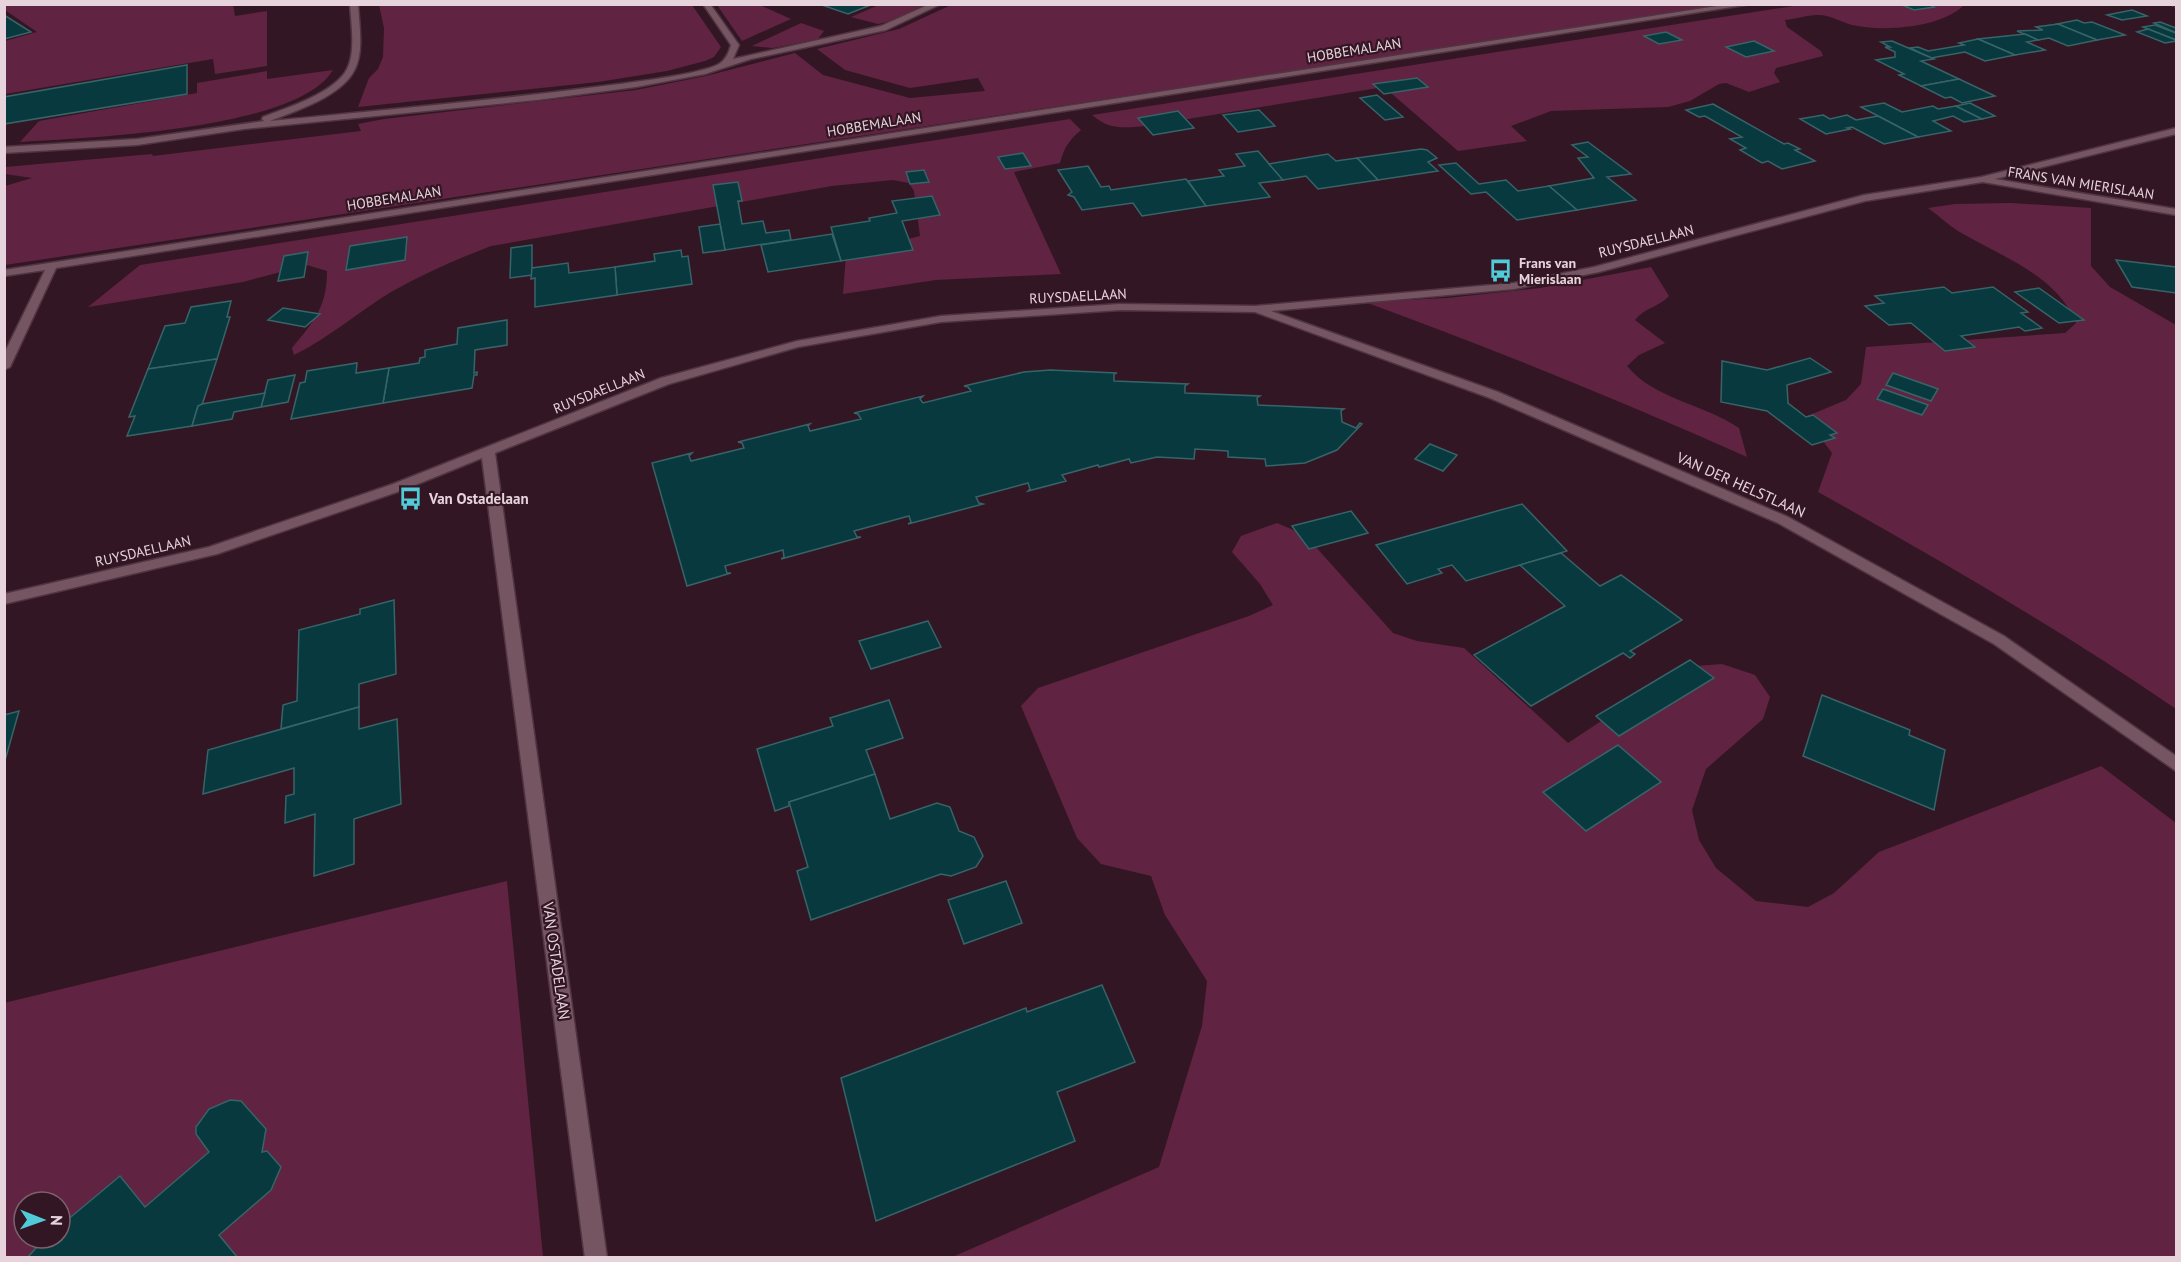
<svg xmlns="http://www.w3.org/2000/svg" width="2181" height="1262" viewBox="0 0 2181 1262" font-family="'PT Sans',sans-serif">
<style>
.green{fill:#612342;fill-rule:evenodd}
.building{fill:#08393e;stroke:#376468;stroke-width:1.5}
.lines{fill:none;stroke-linecap:round;stroke-linejoin:round}
.minor-casing{stroke:#503441;stroke-width:3}
.path{stroke:#7b626d;stroke-width:2;stroke-dasharray:4 1.5;stroke-linecap:butt}
.minor{fill:#765563;fill-rule:evenodd}
.labels{text-anchor:middle;stroke-width:4.5;stroke-linejoin:round;paint-order:stroke}
.far-street-label{font-size:14px;fill:#e7d3db;stroke:#331624}
.far-poi-label{font-size:14px;font-weight:bold;fill:#e7d3db;stroke:#331624;text-anchor:start}
.street-label{font-size:15px;fill:#e7d3db;stroke:#331624}
.poi-label{font-size:15px;font-weight:bold;fill:#e7d3db;stroke:#331624;text-anchor:start}
</style>
<rect width="100%" height="100%" fill="#331624"/>
<g class="green">
<polygon points="233,4 235,16 267,11 267,66 215,74 213,59 5,94 5,41 37,32 5,10 5,5"/>
<polygon points="881,4 924,4 924,5 891,21 878,24 851,17"/>
<polygon points="379,5 692,5 721,47 714,57 705,61 667,71 598,82 358,107 369,78 378,69 383,57 384,28"/>
<polygon points="717,5 760,5 791,19 742,41"/>
<polygon points="951,5 1729,5 5,265 5,186 32,178 5,174 5,167 152,154 153,156 361,131 358,124 384,119 636,90 706,76 795,53 823,75 910,98 985,91 978,78 910,88 845,70 817,49 899,29"/>
<path d="M1800 5 1963 6C1940 28 1882 32 1852 25 1841 22 1829 14 1817 15 1807 15 1796 19 1785 20L1787 27 1821 51 1823 56 1776 68 1774 73 1780 82 1749 92 1726 83 1719 84 1690 101 1668 107 1551 111 1511 126 1527 141 1458 151 1384 87 1145 126C1124 128 1109 130 1092 115Z"/>
<polygon points="801,23 824,31 818,39 773,48 752,46"/>
<path d="M333 70C298 130 86 138 20 142L39 121 197 93V83L267 71V79Z"/>
<path d="M1070 119 1081 130C1069 140 1064 148 1060 163L1014 172 1061 274 936 280 843 294 846 255 920 236 914 191 909 183 893 180 832 186 491 246C457 259 423 274 391 292 358 312 329 338 294 355L292 348C314 321 327 307 327 271L307 265 243 282 88 307 140 265Z"/>
<path d="M2011 203 2091 208V266L2110 287 2176 325V709C2061 630 1940 560 1818 492L1832 453 1805 417 1846 400 1861 384 1866 347 2065 333 2076 323C2057 275 2000 256 1958 231 1947 224 1938 215 1928 208L1955 204Z"/>
<path d="M1651 267 1669 296C1659 307 1644 308 1635 320L1665 343 1639 355 1627 366C1654 399 1704 404 1739 428L1747 457C1621 401 1494 349 1365 302L1447 298 1540 288Z"/>
<polygon points="1277,523 1305,535 1393,633 1417,641 1464,648 1568,743 1683,667 1722,664 1755,675 1770,697 1763,719 1706,769 1692,810 1699,840 1716,868 1756,901 1808,907 1834,893 1879,852 2101,766 2176,823 2176,1257 950,1258 1159,1167 1202,1026 1207,981 1165,915 1151,876 1101,864 1077,838 1021,706 1038,688 1249,616 1273,605 1260,584 1232,552 1241,536"/>
<path d="M507 881 543 1257H5L4 1003ZM24 1202H60V1238H24Z"/>
</g>
<g class="building">
<polygon points="819,4 873,4 848,14"/>
<polygon points="1900,4 1928,4 1934,7 1914,10"/>
<polygon points="2132,10 2147,16 2122,20 2107,15"/>
<polygon points="4,15 31,32 4,39"/>
<polygon points="2077,20 2084,23 2092,22 2125,35 2097,40 2057,24"/>
<polygon points="2160,22 2176,28 2176,33 2154,23"/>
<polygon points="2058,24 2097,40 2068,46 2049,38 2038,40 2017,31 2043,30 2036,27"/>
<polygon points="2155,25 2176,33 2176,40 2143,27"/>
<polygon points="2148,29 2176,40 2176,41 2165,43 2137,32"/>
<polygon points="1666,32 1682,40 1659,44 1644,36"/>
<polygon points="2025,34 2038,40 2027,42 2045,50 2015,55 1978,39"/>
<polygon points="1978,39 2015,55 1985,61 1965,52 1931,58 1910,48 1918,47 1928,51 1964,45 1959,43"/>
<polygon points="1754,41 1774,51 1746,57 1726,47"/>
<polygon points="1892,41 1934,59 1921,61 1959,79 1921,86 1899,75 1904,74 1876,60 1895,57 1895,52 1885,47 1890,47 1881,42"/>
<polygon points="187,65 187,94 4,124 4,97"/>
<polygon points="1417,78 1428,87 1384,94 1373,84"/>
<polygon points="1959,79 1995,96 1962,103 1951,97 1945,98 1921,86"/>
<polygon points="1377,95 1403,117 1385,120 1360,98"/>
<polygon points="1884,103 1902,112 1933,106 1938,109 1956,106 1982,119 1964,122 1953,116 1933,121 1951,131 1918,137 1861,107"/>
<polygon points="1970,103 1995,116 1982,119 1956,106"/>
<polygon points="1713,104 1784,144 1788,143 1800,149 1795,150 1815,161 1782,169 1768,161 1762,163 1740,150 1746,148 1730,139 1742,137 1705,116 1699,117 1686,110"/>
<polygon points="1259,110 1275,126 1238,132 1223,115"/>
<polygon points="1178,111 1194,128 1153,135 1138,118"/>
<polygon points="1823,115 1830,119 1847,115 1856,120 1878,116 1918,137 1884,144 1852,127 1847,128 1850,129 1826,134 1800,119"/>
<polygon points="1588,142 1631,174 1607,177 1636,200 1577,210 1549,186 1594,178 1578,158 1588,157 1572,145"/>
<polygon points="1421,149 1427,150 1437,158 1428,162 1438,171 1378,180 1357,158"/>
<polygon points="1258,151 1283,180 1259,183 1270,197 1206,206 1188,181 1224,176 1219,170 1245,166 1236,154"/>
<polygon points="1023,153 1031,166 1005,169 998,157"/>
<polygon points="1328,154 1336,161 1357,158 1378,180 1318,189 1306,176 1283,180 1269,164"/>
<polygon points="1456,163 1479,184 1506,180 1518,191 1549,186 1577,210 1517,220 1486,192 1471,194 1439,165"/>
<polygon points="1088,166 1101,187 1109,186 1111,190 1186,179 1206,206 1142,216 1133,203 1082,210 1074,197 1068,195 1072,192 1058,170"/>
<polygon points="924,170 929,182 910,184 906,172"/>
<polygon points="738,182 742,201 738,201 742,224 763,221 766,233 789,230 791,240 725,250 713,185"/>
<polygon points="932,196 940,215 902,221 913,250 841,261 831,227 870,221 869,218 897,213 892,201"/>
<polygon points="720,224 725,250 703,253 699,227"/>
<polygon points="832,234 841,261 768,272 761,245"/>
<polygon points="407,237 405,260 346,270 350,246"/>
<polygon points="532,245 532,275 510,278 511,248"/>
<polygon points="681,250 682,257 688,256 692,284 617,295 615,267 655,261 654,254"/>
<polygon points="308,252 304,277 278,281 284,256"/>
<polygon points="2116,260 2176,267 2176,293 2132,287"/>
<polygon points="568,263 569,273 615,267 617,295 535,307 535,278 531,279 532,268"/>
<polygon points="1944,287 1952,293 1993,287 2028,312 2021,313 2042,328 2025,331 2019,327 1961,336 1975,347 1945,351 1911,323 1889,325 1865,306 1884,303 1875,296"/>
<polygon points="2039,288 2084,320 2059,323 2015,292"/>
<polygon points="231,301 227,317 230,317 217,359 148,369 165,326 185,323 191,307"/>
<polygon points="283,308 320,314 305,327 268,320"/>
<polygon points="507,320 507,345 475,350 474,373 477,372 477,375 474,375 472,388 383,403 389,368 419,363 420,358 425,357 425,350 457,344 458,328"/>
<polygon points="1810,358 1831,372 1787,385 1788,403 1806,417 1813,415 1837,433 1830,435 1835,438 1812,445 1767,411 1721,402 1722,361 1767,370"/>
<polygon points="217,359 202,405 198,406 192,426 127,436 135,416 129,417 148,369"/>
<polygon points="357,363 356,373 389,368 383,403 291,419 300,383 305,382 307,371"/>
<polygon points="1050,370 1117,373 1114,374 1114,381 1188,384 1185,386 1185,393 1260,396 1257,398 1258,405 1344,409 1341,411 1342,422 1356,428 1360,423 1362,424 1337,450 1305,463 1266,466 1265,459 1228,457 1228,451 1195,449 1194,459 1157,457 1131,463 1129,459 1099,467 1098,465 1062,475 1066,481 1028,491 1030,489 1028,483 976,497 979,503 983,504 908,524 911,522 909,516 854,531 857,537 861,537 781,559 784,557 783,550 725,566 727,573 731,573 687,586 652,463 692,453 689,456 691,461 744,448 742,443 738,442 810,424 808,426 810,431 861,419 858,414 854,413 923,396 920,399 923,403 971,391 968,387 964,386 1024,372"/>
<polygon points="1893,373 1938,389 1931,401 1886,385"/>
<polygon points="295,375 288,402 261,407 268,380"/>
<polygon points="1883,389 1928,405 1922,415 1877,399"/>
<polygon points="265,393 261,407 234,412 232,419 192,426 198,406 202,404"/>
<polygon points="1430,444 1457,455 1443,471 1415,459"/>
<polygon points="1522,504 1567,551 1466,581 1452,565 1438,569 1442,573 1407,584 1376,545"/>
<polygon points="1351,511 1368,533 1309,549 1292,526"/>
<polygon points="1561,553 1600,586 1621,575 1682,620 1630,651 1635,654 1630,658 1623,653 1531,706 1474,655 1565,606 1520,565"/>
<polygon points="394,600 396,674 359,684 359,707 281,729 283,705 297,701 299,630 360,614 360,609"/>
<polygon points="928,621 941,647 871,669 859,641"/>
<polygon points="1690,660 1714,678 1619,736 1596,716"/>
<polygon points="1822,695 1910,730 1909,735 1945,750 1934,810 1803,756"/>
<polygon points="889,700 903,738 866,750 875,774 789,802 789,806 775,811 757,749 833,726 830,718"/>
<polygon points="359,707 359,729 397,719 401,804 354,819 354,864 314,876 315,814 285,823 286,796 294,794 294,768 203,794 208,750"/>
<polygon points="19,711 4,764 4,715"/>
<polygon points="1618,745 1661,782 1586,831 1543,792"/>
<polygon points="875,774 890,819 937,803 950,807 959,831 974,837 983,856 976,867 951,876 941,874 811,920 797,871 808,867 789,802"/>
<polygon points="1006,881 1022,923 964,944 948,900"/>
<polygon points="1102,985 1135,1062 1057,1092 1075,1141 876,1221 841,1078 1026,1008 1027,1012"/>
<polygon points="230,1100 241,1101 266,1129 262,1152 267,1151 281,1167 271,1190 219,1235 238,1258 27,1258 45,1238 60,1238 60,1226 120,1176 145,1207 209,1152 196,1134 196,1127 209,1109"/>
</g>
<g class="lines">
<defs>
<g id="minor">
<path d="M350 4H358C359 24 364 51 355 69 343 96 295 111 270 121 384 110 498 100 611 85 635 82 701 74 719 64 726 60 729 52 731 45L703 4H710L739 45 733 59 881 26 930 4H941L886 30 751 59 705 74 636 87 537 100 244 129 137 145 4 153V147L137 139 264 121 262 119 263 117C286 108 335 93 347 69 356 52 351 23 350 4Z"/>
<polygon points="1730,4 1751,4 56,268 10,367 4,370 4,354 45,270 4,276 4,270"/>
<polygon points="2176,128 2176,134 1995,179 2176,209 2176,215 1983,182 1865,201 1599,272 1514,289 1271,311 1498,392 1788,517 2004,636 2176,756 2176,771 1994,644 1778,523 1490,398 1255,312 1120,310 941,322 798,347 669,384 495,453 607,1258 585,1258 482,458 403,490 217,554 4,604 4,594 209,547 393,484 661,378 797,341 941,316 1120,304 1255,306 1514,283 1594,267 1864,195 1981,177"/>
</g>
</defs>
<use href="#minor" class="minor-casing"/>
<polyline class="path" points="2170,4 2176,7"/>
<use href="#minor" class="minor"/>
</g>
<defs>
<symbol id="bus-bare" viewBox="-9 -9 18 18"><path d="M-5-6H5V4H4V6H2V4H-2V6H-4V4H-5ZM-3.5-4V0h7V-4ZM-3.5 1.2v1.5H-2V1.2ZM2 1.2v1.5H3.5V1.2Z" fill="#52cbd8" stroke="#331624" stroke-width="2.5" paint-order="stroke"/></symbol>
</defs>
<g fill-rule="evenodd">
<use href="#bus-bare" x="1484" y="254" width="33" height="33"/>
<use href="#bus-bare" x="394" y="482" width="33" height="33"/>
</g>
<g class="labels">
<g class="far-street-label">
<text transform="translate(1354 50) rotate(-9)" y="5">HOBBEMALAAN</text>
<text transform="translate(874 124) rotate(-9)" y="5">HOBBEMALAAN</text>
<text transform="translate(2081 183) rotate(9)" y="5">FRANS VAN MIERISLAAN</text>
<text transform="translate(394 198) rotate(-9)" y="5">HOBBEMALAAN</text>
<text transform="translate(1646 241) rotate(-14)" y="5">RUYSDAELLAAN</text>
<text transform="translate(1078 296) rotate(-3)" y="5">RUYSDAELLAAN</text>
<text transform="translate(599 391) rotate(-22)" y="5">RUYSDAELLAAN</text>
<text transform="translate(143 551) rotate(-13)" y="5">RUYSDAELLAAN</text>
</g>
<g class="far-poi-label">
<text x="1519" y="268">Frans van<tspan x="1519" dy="16">Mierislaan</tspan></text>
</g>
<g class="street-label">
<text transform="translate(1741 485) rotate(24)" y="5">VAN DER HELSTLAAN</text>
<text transform="translate(556 961) rotate(82)" y="5">VAN OSTADELAAN</text>
</g>
<g class="poi-label">
<text x="429" y="504">Van Ostadelaan</text>
</g>
</g>
<rect width="2181" height="1262" fill="none" stroke="#e7d3db" stroke-width="12"/>
<g transform="translate(42 1220) rotate(91)"><circle r="28" fill="#331624" stroke="#7b626d" stroke-width="1.5"/>
<path d="M0-4.5L10 22L0 15L-10 22Z" fill="#52cbd8"/>
<text y="-9" font-size="16" font-weight="bold" text-anchor="middle" fill="#e7d3db">N</text>
</g>
</svg>
